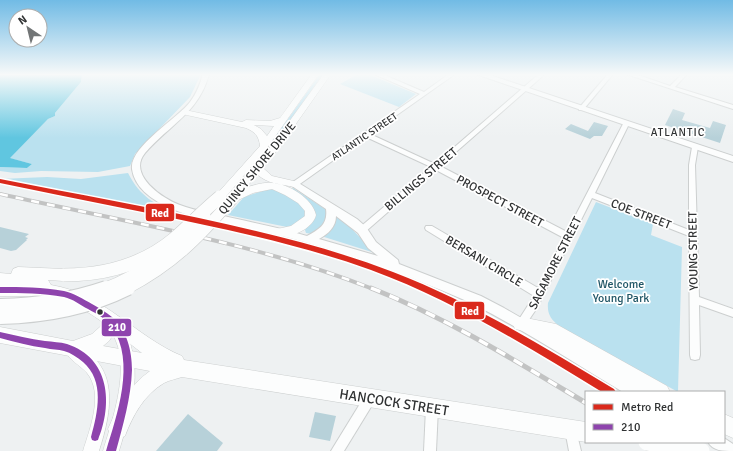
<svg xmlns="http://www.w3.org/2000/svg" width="733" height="451" viewBox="0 0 733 451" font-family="Signika,sans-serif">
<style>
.green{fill:#bae1ef}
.water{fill:#60c6e0}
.building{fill:#b7d1d9}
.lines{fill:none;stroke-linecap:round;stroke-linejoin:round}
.minor-casing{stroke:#cccfcf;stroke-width:2}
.tertiary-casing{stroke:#cccfcf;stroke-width:2}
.secondary-casing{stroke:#cccfcf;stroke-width:1}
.primary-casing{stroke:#cccfcf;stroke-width:1}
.minor{fill:#fcfdfd;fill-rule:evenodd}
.tertiary{fill:#fcfdfd;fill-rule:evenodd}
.secondary{fill:#fcfdfd;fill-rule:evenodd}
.primary{fill:#fcfdfd;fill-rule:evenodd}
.rail-far1-casing{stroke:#c2c3c3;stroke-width:4}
.rail-casing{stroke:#c2c3c3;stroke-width:5}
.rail-far1{stroke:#fff;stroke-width:2.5;stroke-dasharray:8;stroke-linecap:butt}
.rail{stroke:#fff;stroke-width:3.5;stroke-dasharray:10;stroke-linecap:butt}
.secondary-bridge-far1-casing{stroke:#cccfcf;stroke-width:12;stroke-linecap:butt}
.secondary-bridge-casing{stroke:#cccfcf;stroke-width:16;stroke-linecap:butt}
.primary-bridge-far1-casing{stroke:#cccfcf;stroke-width:14;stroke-linecap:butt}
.primary-bridge-casing{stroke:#cccfcf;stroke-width:18;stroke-linecap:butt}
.secondary-bridge-far1{stroke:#fcfdfd;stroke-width:11}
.secondary-bridge{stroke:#fcfdfd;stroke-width:14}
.primary-bridge-far1{stroke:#fcfdfd;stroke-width:13}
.primary-bridge{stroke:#fcfdfd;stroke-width:17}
.bus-1-casing{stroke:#fff;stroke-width:3}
.bus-1{fill:#8e44ad;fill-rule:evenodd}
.metro-1-casing{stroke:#fff;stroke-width:3}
.metro-1{fill:#da291c;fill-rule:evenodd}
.bus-dot{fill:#303233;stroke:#fff;stroke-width:1.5}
.labels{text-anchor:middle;stroke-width:3.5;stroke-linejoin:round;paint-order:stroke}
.far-street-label{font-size:10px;fill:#303233;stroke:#fff}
.far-neighbourhood-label{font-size:11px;letter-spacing:1px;fill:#303233;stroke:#fff}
.street-label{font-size:12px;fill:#303233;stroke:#fff}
.park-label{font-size:12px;fill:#205666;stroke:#fff}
.near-street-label{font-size:14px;fill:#303233;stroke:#fff}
.line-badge{stroke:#fff;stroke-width:1.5}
.badge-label{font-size:11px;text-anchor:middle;font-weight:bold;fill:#fff}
</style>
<rect width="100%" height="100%" fill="#eef1f2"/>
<g class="green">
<polygon points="82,74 201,74 190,97 135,154 130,166 98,172 41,171 15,173 0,171 0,167 27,168 32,164 9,158 48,119 55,116 55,113 81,82"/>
<polygon points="320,74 323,74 276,141 273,140"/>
<polygon points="358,74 368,74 416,94 399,107 340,84"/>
<path d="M128 173C141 198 154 203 178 215L0 179 47 177 81 179Z"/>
<path d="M293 188 325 209 327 213V223L312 234 306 233 305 230C307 225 312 222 314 217 320 206 298 195 291 190Z"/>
<path d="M268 189C284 190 293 199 305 209L304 220 299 224 287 227 228 215 244 197Z"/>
<path d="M596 202 653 224 651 235 682 247 678 392 559 326C551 319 547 314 548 303Z"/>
<polygon points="336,215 348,225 375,253 321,236"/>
</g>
<polygon class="water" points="0,74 82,74 81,82 55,113 55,116 48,119 10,158 32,164 27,168 0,167"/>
<g class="building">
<polygon points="673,109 685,113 682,120 710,128 713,121 726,125 720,143 665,125"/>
<polygon points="594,122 608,126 602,136 594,136 590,139 565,129 571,124 588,131"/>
<polygon points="0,227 29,234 25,237 28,238 26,240 27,240 16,250 11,251 0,248"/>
<polygon points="315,412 336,416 330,441 309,437"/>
<polygon points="188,414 223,443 217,451 156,451"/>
</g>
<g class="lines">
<defs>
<g id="minor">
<polygon points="374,74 382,74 424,92 449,74 455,74 370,134 435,164 539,74 545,74 440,166 567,232 623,124 626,122 629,124 595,193 689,230 689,165 692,147 695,145 697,146 698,147 695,165 699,297 733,309 733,317 699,305 700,355 699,359 695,360 691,359 690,355 689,236 592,198 537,308 524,327 521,328 518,327 516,324 534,296 426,230 425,228 426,226 432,226 538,288 564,238 436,170 365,232 359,232 358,230 359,228 431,167 366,137 297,186 291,186 290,184 420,94"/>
<polygon points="608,74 613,74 583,110 579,110 579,108"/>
<polygon points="626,74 635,74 670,86 682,74 687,74 675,87 733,105 733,109"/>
<polygon points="370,392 374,394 376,398 374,402 344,451 331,451 366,394"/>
<polygon points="432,402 436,404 438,408 436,451 424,451 426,408 428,404"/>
<polygon points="571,424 575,426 581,451 569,451 565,430 567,426"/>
</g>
<g id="tertiary">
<path d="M203 74H209C199 113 169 125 145 153 127 175 163 199 180 205 195 211 212 213 228 217 254 223 281 228 307 236 320 229 328 224 326 209L289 184 291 182H297L357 219 366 227 376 242 398 260 399 264 481 296 504 308 641 387 643 392H623C574 363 526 331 475 305 461 298 446 292 431 286 383 266 333 249 282 236 244 226 139 218 132 169 129 147 177 119 190 102 197 93 200 84 203 74ZM336 216 358 233 368 248 378 256 319 239C328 234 336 227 336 216Z"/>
<polygon points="476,74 487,74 733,156 733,162"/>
<path d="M724 438 733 444V451C723 451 713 451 708 442H724Z"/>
</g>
<g id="secondary">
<path d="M312 74H319L267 148 224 199H216L215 197 216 195 260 146C259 136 255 132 246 128L182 114V110H185L242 122 246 120 270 121 280 118ZM254 125 274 126 267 136 261 129Z"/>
<path d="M324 74H331L281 145 263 168 272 176 298 182 299 184 298 186 294 187C281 184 267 184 257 174L247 187C255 185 264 182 272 183 289 184 312 198 316 215 313 229 290 239 277 235L275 232 277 229 291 226 305 216V211L298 203 285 195 272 189 253 193 232 203 228 202 227 199 275 141Z"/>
<path d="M116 320 121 322C145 366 133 405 119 451H103C112 421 124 387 120 355 118 344 114 336 109 326L111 322Z"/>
<path d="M72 344C121 363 112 411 99 451H83C90 428 104 394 87 373 80 365 69 360 65 351L67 346Z"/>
</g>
<g id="primary">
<path d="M18 267 64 269 69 271 71 275 69 279 64 281 48 280 51 285C103 293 136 337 182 356L184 360 586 422V442L182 377C176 379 170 380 164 383 144 395 133 415 125 436L118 439 111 436 108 429C118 406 129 386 150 371L0 343V327L73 341 92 334 101 326V321C65 295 43 296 0 296V273L11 274 13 269ZM115 332 142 353 103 346 109 341Z"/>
<polygon points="521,317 556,324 667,386 670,392 644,392 547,336 515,329 513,324 515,319"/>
<polygon points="724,414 733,418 733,438 724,434"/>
</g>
</defs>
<use href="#minor" class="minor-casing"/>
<use href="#tertiary" class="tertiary-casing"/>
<use href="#secondary" class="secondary-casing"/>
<use href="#primary" class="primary-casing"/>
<use href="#minor" class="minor"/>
<use href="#tertiary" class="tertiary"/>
<use href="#secondary" class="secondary"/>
<use href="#primary" class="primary"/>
<defs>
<path id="rail-far1" d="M0 194C125 222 254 242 373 289"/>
<g id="rail">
<path d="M371 288C447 318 516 361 586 403"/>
<polyline points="648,442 662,451"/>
</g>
</defs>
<use href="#rail-far1" class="rail-far1-casing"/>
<use href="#rail" class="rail-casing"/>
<use href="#rail-far1" class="rail-far1"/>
<use href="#rail" class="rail"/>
<defs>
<g id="secondary-bridge-far1">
<path d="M103 289C144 274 176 248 205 216"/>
<path d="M126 289C172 265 199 238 232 199"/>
</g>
<g id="secondary-bridge">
<path d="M0 306C37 305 71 300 106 288"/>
<path d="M0 317C44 316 88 308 128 288"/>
</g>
<path id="primary-bridge-far1" d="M64 275C105 275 143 265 175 238 190 225 204 210 220 197"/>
<polyline id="primary-bridge" points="647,442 701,451"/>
</defs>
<use href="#secondary-bridge-far1" class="secondary-bridge-far1-casing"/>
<use href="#secondary-bridge" class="secondary-bridge-casing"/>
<use href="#primary-bridge-far1" class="primary-bridge-far1-casing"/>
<use href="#primary-bridge" class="primary-bridge-casing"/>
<use href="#secondary-bridge-far1" class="secondary-bridge-far1"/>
<use href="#secondary-bridge" class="secondary-bridge"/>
<use href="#primary-bridge-far1" class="primary-bridge-far1"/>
<use href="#primary-bridge" class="primary-bridge"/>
<defs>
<g id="bus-1">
<path d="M0 287C21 287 43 287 64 291 74 293 83 299 92 304 99 308 106 312 112 317 127 330 132 351 132 370 131 398 123 425 116 451H106C117 415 136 362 112 327 107 319 97 314 88 309 80 305 73 299 64 297 43 293 21 293 0 293Z"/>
<path d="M0 332C15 335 30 339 45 341 53 342 60 342 67 344 110 358 113 404 98 440L95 441 92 440 91 437C98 412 105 381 83 362 77 357 71 353 64 351 58 349 52 350 45 348 30 346 15 342 0 338Z"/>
</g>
</defs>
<use href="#bus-1" class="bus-1-casing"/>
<use href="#bus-1" class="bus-1"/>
<defs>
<path id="metro-1" d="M0 179C75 194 151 207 226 224 282 237 339 251 393 272 471 302 543 346 614 389L616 392H602C528 347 453 300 371 270 324 253 276 241 228 230 152 213 76 199 0 183Z"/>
</defs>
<use href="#metro-1" class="metro-1-casing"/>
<use href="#metro-1" class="metro-1"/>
</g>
<linearGradient id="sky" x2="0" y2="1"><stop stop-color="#71bbe5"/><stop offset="0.54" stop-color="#f7f9f9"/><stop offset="1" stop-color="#f7f9f9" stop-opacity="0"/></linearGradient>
<rect width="733" height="138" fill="url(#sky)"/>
<circle class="bus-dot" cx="100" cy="312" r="3.5"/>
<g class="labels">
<g class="far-street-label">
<text transform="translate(364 136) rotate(-34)" y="4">ATLANTIC STREET</text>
</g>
<g class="far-neighbourhood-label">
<text x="678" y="136">ATLANTIC</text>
</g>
<g class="street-label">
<text transform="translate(257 168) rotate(-51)" y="4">QUINCY SHORE DRIVE</text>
<text transform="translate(421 179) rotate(-40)" y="4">BILLINGS STREET</text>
<text transform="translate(500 201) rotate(28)" y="4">PROSPECT STREET</text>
<text transform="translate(641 214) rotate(21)" y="4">COE STREET</text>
<text transform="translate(693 251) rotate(-91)" y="4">YOUNG STREET</text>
<text transform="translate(484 261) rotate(31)" y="4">BERSANI CIRCLE</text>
<text transform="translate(555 263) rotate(-63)" y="4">SAGAMORE STREET</text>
</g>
<g class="park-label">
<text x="621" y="288">Welcome<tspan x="621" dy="14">Young Park</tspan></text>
</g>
<g class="near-street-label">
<text transform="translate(394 402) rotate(9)" y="5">HANCOCK STREET</text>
</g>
</g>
<g class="line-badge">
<rect x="145" y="203" width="30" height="19" rx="4" fill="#da291c"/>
<rect x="454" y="301" width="31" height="19" rx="4" fill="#da291c"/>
<rect x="101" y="318" width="31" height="19" rx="4" fill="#8e44ad"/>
</g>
<g class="badge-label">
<text x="160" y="217">Red</text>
<text x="470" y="315">Red</text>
<text x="117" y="331">210</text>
</g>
<rect x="585" y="391" width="140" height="52" fill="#ffffff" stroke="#acadad"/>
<rect x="593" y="404" width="20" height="6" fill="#da291c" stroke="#acadad"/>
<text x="621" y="411" font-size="12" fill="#303233">Metro Red</text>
<rect x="593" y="424" width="20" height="6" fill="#8e44ad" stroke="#acadad"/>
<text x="621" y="431" font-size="12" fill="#303233">210</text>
<g transform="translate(28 28) rotate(325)"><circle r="19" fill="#ffffff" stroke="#acadad"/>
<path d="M0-3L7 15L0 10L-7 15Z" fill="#727576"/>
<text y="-6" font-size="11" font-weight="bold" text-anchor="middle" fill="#303233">N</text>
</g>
</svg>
